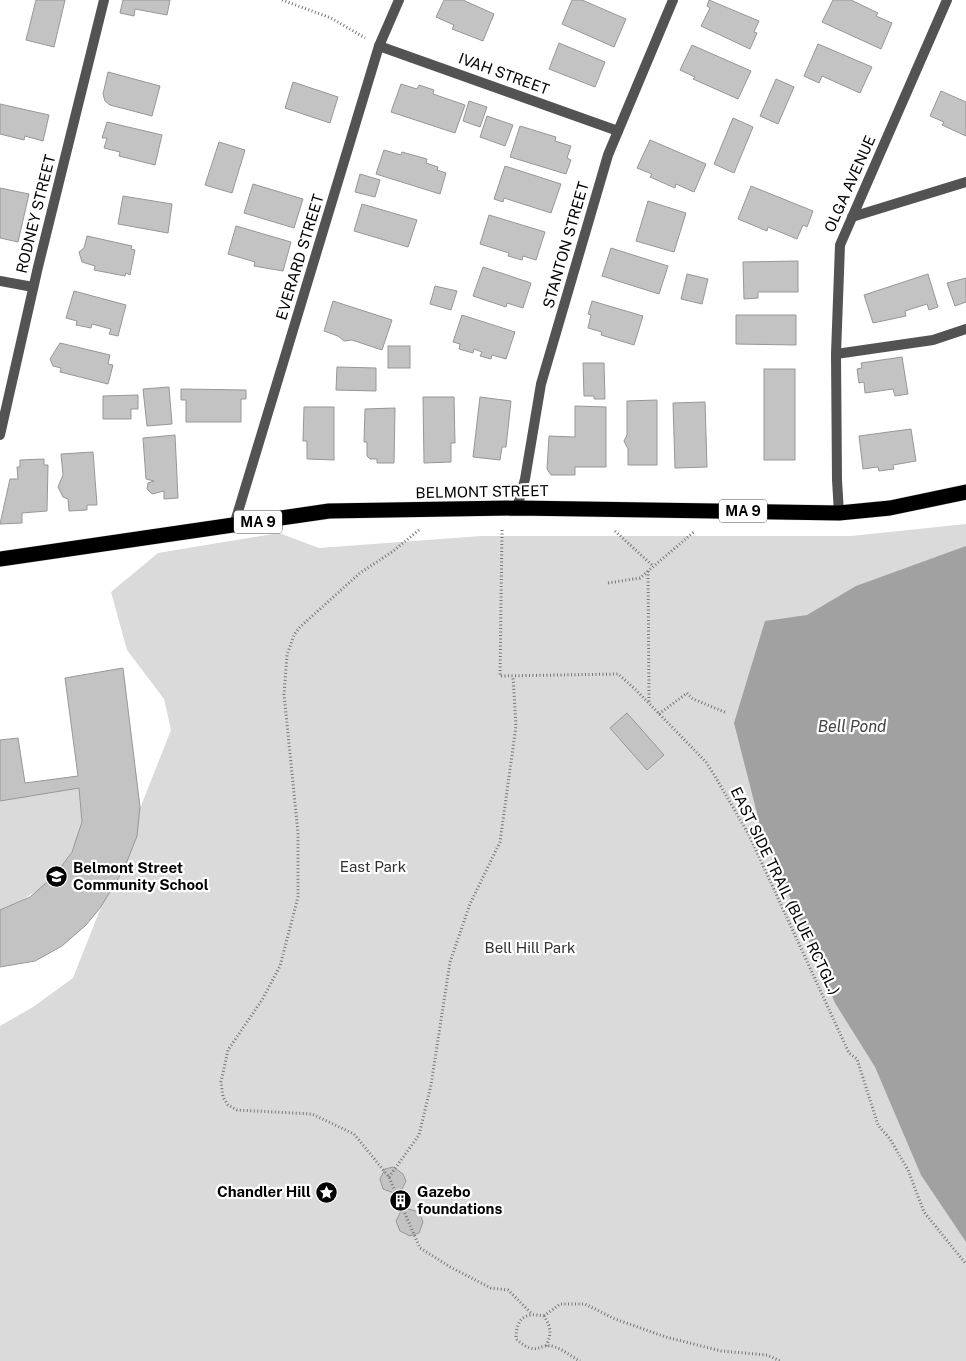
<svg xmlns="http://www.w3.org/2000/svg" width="966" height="1361" viewBox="0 0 966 1361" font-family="'Public Sans',sans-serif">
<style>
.green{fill:#dadada}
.water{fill:#a1a1a1}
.building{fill:#c3c3c3;stroke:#979797}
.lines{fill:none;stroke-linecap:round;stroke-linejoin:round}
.highway-casing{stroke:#dbdbdb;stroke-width:16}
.path{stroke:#757575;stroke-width:3;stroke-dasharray:1 2.5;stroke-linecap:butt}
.street{stroke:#535353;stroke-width:10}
.highway{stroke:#000;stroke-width:15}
.labels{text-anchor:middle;stroke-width:4.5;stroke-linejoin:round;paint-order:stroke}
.shield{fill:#fff;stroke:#4c4c4c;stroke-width:1}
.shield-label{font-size:14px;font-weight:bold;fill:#000}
.street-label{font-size:15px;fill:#000;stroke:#fff}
.park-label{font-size:15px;fill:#313131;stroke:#fff}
.poi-label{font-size:15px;font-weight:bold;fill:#000;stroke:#fff;text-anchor:start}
.water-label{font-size:16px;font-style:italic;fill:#424242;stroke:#fff}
</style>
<rect width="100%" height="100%" fill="#fff"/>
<g class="green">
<polygon points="966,524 966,1361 0,1361 0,1026 33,1007 73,978 171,730 164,699 127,650 111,592 158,553 279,533 319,548 481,536 851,536"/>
<path d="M79 788C81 799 84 812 82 823 73 866 39 896 0 910V801Z"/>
</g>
<polygon class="water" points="966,546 966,1242 921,1175 875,1067 835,1003 761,829 734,723 765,621 807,615 856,586"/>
<g class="building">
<polygon points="36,0 65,0 54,47 26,40"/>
<polygon points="123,0 170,0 167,15 135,9 134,16 120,13"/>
<polygon points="444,0 463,0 494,14 483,41 452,29 454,25 436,17"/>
<polygon points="572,0 582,0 626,19 614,47 562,24"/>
<polygon points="709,0 759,21 754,32 757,33 750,49 701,26 710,8 707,6"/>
<polygon points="833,0 851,0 878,13 876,16 892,23 881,49 822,22"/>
<polygon points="559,43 605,62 595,87 549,69"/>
<polygon points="818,44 872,67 860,93 822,76 819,83 804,76"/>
<polygon points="692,45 751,71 738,99 693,79 695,77 680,70"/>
<polygon points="108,72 160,86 152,116 110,105 105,101 103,94"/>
<polygon points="776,79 794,87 778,124 760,116"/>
<polygon points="293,82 338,97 330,123 285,108"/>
<polygon points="401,84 417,89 419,85 434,90 433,94 465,105 455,133 391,112"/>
<polygon points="941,91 966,102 966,136 942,125 944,122 930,116"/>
<polygon points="469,101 487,107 480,127 463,121"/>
<polygon points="0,104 49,115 43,141 25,136 24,140 0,134"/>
<polygon points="487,116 513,125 505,146 480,137"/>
<polygon points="733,118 753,127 734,173 714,164"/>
<polygon points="107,122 162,135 155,165 119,156 120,152 104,148 107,138 102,138"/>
<polygon points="520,126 556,137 555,141 571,146 567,158 571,160 566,174 510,157"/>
<polygon points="650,140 706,164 694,192 676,184 675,188 650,177 652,174 637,168"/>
<polygon points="219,142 245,150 232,193 205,185"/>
<polygon points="384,150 401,155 402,152 427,159 426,163 438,167 437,170 446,173 440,194 376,174"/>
<polygon points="505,166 561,184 551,213 504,198 503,202 494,199"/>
<polygon points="360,174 380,180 375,197 355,192"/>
<polygon points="253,184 303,199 294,228 244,213"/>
<polygon points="751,186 813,211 807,227 803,225 797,239 768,227 767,231 738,219"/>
<polygon points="0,188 29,194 18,242 0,238"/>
<polygon points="123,196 172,204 168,233 118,224"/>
<polygon points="648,201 686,213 674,252 636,241"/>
<polygon points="362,204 417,220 408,247 354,231"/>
<polygon points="489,215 545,232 536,260 523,256 522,260 508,256 509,253 480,244"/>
<polygon points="236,226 291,242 283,271 254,266 255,262 228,254"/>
<polygon points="87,236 132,246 131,249 135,250 130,275 126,273 125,276 94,270 95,266 82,262 79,252 84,248"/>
<polygon points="611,248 668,266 659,294 602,276"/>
<polygon points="798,261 798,292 758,292 758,298 744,299 743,262"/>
<polygon points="483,267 531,283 523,308 507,303 506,307 473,296"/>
<polygon points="687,274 708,279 702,304 681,299"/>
<polygon points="928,274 938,307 929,310 927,304 905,311 906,316 873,323 864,295"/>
<polygon points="966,278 966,302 955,306 947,283"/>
<polygon points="435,286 457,291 451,310 430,304"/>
<polygon points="74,291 126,305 118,336 109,334 111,329 92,324 91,328 76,325 77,321 66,318"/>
<polygon points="333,301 392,320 382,350 352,340 344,341 338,336 324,331"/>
<polygon points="592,301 643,316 634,345 601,335 602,332 588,328 591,315 588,314"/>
<polygon points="462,315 515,332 506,359 492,355 491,359 480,356 482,352 474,349 473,353 459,349 460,344 453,342"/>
<polygon points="736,315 796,315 796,345 736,344"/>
<polygon points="60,343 110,355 108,364 113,365 108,384 60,372 61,368 53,366 50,359"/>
<rect x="388" y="346" width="22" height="22"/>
<polygon points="902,357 908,394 895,396 893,389 865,393 864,382 859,383 857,369 862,368 861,363"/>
<polygon points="583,363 604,363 605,399 594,399 594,396 584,396"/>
<polygon points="337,367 376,368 376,391 336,390"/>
<rect x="764" y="369" width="31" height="91"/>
<polygon points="169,387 172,424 147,426 143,389"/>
<polygon points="181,389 246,390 246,399 241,399 241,422 186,422 186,400 181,400"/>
<polygon points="138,395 138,409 131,409 131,419 103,419 103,396"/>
<polygon points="423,397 454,397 455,443 451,443 451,462 424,463"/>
<polygon points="480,397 511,401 506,447 502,447 500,460 473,457"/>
<polygon points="657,400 657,465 628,465 628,449 624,441 627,435 627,401"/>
<polygon points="705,402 707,467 675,468 673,403"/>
<polygon points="575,406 606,407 606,467 575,467 575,475 551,475 547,469 549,436 575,437"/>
<polygon points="304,407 334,407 334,460 307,459 307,441 303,441"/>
<polygon points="395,408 394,463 377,463 377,459 370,459 367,456 367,442 364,442 365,409"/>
<polygon points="911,429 916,461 893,465 894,469 879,471 878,467 863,469 859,436"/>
<polygon points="175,435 178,498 164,499 164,491 152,494 147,489 148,483 154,481 146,479 143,438"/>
<polygon points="93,452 97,505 87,505 87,510 69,511 68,499 63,497 58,487 63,475 61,454"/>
<polygon points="44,459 44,465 48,465 47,511 22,513 22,523 0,524 10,479 18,479 17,467 20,467 20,460"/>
<polygon points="123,668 140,807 137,836 124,869 100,908 86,925 62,946 35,961 0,967 0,910 30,897 55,875 72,852 82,822 79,788 0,801 0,740 18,738 25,783 78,776 65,678"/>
<polygon points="627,713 664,755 647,770 610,728"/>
<polygon points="393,1167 403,1174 406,1181 401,1191 408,1209 419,1212 423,1222 419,1233 410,1236 400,1231 396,1221 401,1211 394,1193 383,1189 380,1179 385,1169"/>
</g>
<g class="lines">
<defs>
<polyline id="highway" points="0,559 329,511 517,508 839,513 890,508 966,492"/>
</defs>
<use href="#highway" class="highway-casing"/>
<g class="path">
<polyline points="282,0 331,18 365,38"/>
<polyline points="419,530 392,552 360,573 300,627 294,635 287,655 284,694 298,833 298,897 280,966 262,1000 228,1050 221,1082 223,1097 228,1105 237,1110 312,1114 354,1134 389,1177 420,1248 452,1268 491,1288 508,1290 532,1314"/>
<polyline points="502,530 500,676 618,674 636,690 706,762 716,778 749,835 849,1053 857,1059 878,1125 890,1139 908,1170 924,1212 966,1264"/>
<polyline points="615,531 653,566"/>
<polyline points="648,571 649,702"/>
<polyline points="608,583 640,578 695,531"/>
<polyline points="659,714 687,693 693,699 727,713"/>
<polyline points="389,1177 419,1135 431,1085 450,962 470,904 500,842 516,726 513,676"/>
<polyline points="544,1316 560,1304 585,1304 615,1319 666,1337 721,1351 767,1355 780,1361"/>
<path d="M546 1346C552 1334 551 1327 544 1316 525 1312 516 1318 516 1339 539 1359 538 1341 555 1347 564 1350 572 1357 580 1361"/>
</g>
<g class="street">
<polyline points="379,46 618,131"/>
<polyline points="852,217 966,182"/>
<polyline points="0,281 33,287"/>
<polyline points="836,354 933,340 966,329"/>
<polyline points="0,435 38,267 104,0"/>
<polyline points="517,508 525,479 541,384 608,155 673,0"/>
<polyline points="839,513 837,480 836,354 840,245 947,0"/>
<polyline points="234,525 379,46 399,0"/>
</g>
<use href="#highway" class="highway"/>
</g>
<defs>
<symbol id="school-disc" viewBox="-11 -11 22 22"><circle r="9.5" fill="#000" stroke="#fff"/><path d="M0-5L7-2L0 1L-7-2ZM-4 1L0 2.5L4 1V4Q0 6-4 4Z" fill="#fff"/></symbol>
<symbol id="sight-disc" viewBox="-11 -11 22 22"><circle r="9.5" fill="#000" stroke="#fff"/><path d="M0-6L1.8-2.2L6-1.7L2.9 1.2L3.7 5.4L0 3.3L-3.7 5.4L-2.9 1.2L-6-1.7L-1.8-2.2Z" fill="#fff"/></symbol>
<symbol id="building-disc" viewBox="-11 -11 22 22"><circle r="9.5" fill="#000" stroke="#fff"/><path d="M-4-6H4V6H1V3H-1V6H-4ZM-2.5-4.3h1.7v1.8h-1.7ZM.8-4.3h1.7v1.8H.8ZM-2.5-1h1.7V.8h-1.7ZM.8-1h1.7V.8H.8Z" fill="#fff"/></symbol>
</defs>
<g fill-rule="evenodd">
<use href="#school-disc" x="44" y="864" width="25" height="25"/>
<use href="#sight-disc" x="314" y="1180" width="25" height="25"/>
<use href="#building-disc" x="388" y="1188" width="25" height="25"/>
</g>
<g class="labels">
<g class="shield">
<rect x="719" y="499.5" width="48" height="23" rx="4"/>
<rect x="234" y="510.5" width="48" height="23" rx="4"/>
</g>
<g class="shield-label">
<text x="743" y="516">MA 9</text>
<text x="258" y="527">MA 9</text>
</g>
<g class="street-label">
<text transform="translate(504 74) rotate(20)" y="5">IVAH STREET</text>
<text transform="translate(850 184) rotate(-66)" y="5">OLGA AVENUE</text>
<text transform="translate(36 214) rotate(-76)" y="5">RODNEY STREET</text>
<text transform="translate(566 245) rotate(-74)" y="5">STANTON STREET</text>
<text transform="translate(300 257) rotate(-73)" y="5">EVERARD STREET</text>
<text transform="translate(482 492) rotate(-1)" y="5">BELMONT STREET</text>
<text transform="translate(785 891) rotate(64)" y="5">EAST SIDE TRAIL (BLUE RCTGL.)</text>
</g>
<g class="park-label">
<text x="373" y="872">East Park</text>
<text x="530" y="953">Bell Hill Park</text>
</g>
<g class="poi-label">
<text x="73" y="873">Belmont Street<tspan x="73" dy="17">Community School</tspan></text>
<text x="311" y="1197" text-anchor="end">Chandler Hill</text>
<text x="417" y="1197">Gazebo<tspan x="417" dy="17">foundations</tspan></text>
</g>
<g class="water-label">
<text x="852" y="732">Bell Pond</text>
</g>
</g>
</svg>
